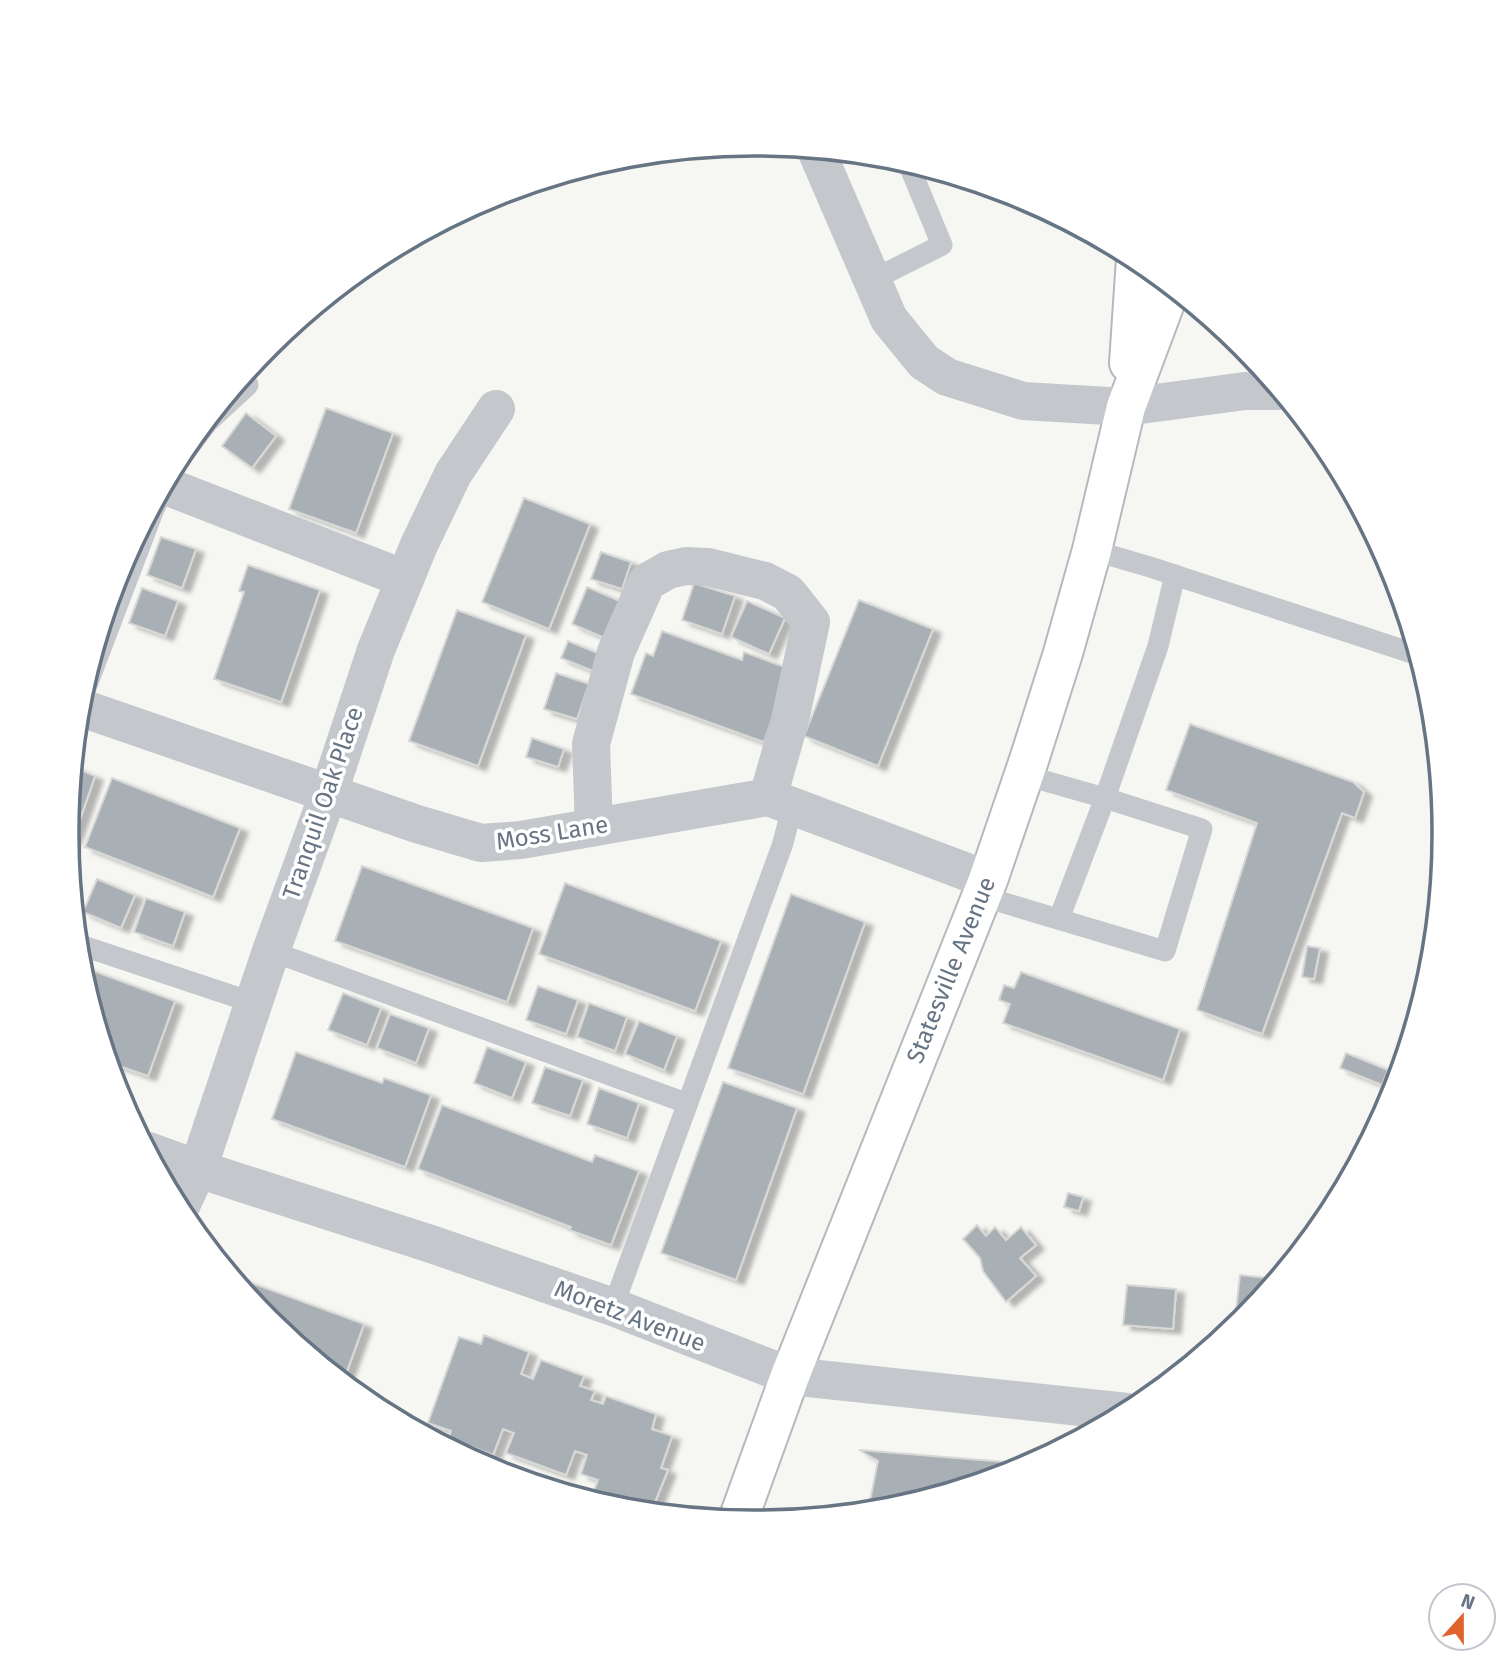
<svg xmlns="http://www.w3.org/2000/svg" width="1511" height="1666" viewBox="0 0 1511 1666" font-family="'Fira Sans',sans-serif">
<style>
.building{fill:#a9b0b5;stroke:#d7d8d6;stroke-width:2;filter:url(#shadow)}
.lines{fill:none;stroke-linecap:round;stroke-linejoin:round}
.secondary-casing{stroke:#b4b9bd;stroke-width:42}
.path{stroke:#bcbec0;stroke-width:4.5;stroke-dasharray:3.5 3.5;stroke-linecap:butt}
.service{stroke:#c4c7cb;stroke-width:21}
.minor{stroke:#c4c7cb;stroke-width:38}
.tertiary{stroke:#c4c7cb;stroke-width:38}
.secondary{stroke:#fff;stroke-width:38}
.labels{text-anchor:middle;stroke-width:7;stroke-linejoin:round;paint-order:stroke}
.street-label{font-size:24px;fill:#667483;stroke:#fff}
.rim{fill:none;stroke:#667483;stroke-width:3.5}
</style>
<defs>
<filter id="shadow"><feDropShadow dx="8" dy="4.5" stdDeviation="2" flood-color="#0004"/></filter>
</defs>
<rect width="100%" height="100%" fill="#f6f6f3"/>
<g class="building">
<polygon points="326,408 393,433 356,533 289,509"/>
<polygon points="246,413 276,436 252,468 222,446"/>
<polygon points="524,498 590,524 549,629 482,602"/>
<polygon points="161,537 196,549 182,588 147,575"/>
<polygon points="601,552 631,562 622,589 591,579"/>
<polygon points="248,565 320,590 281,702 214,679 244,592 239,591"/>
<polygon points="694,583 735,596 722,634 682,620"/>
<polygon points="587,587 622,602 607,639 572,624"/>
<polygon points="142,588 178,601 165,636 129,623"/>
<polygon points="859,600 933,629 878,766 804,736"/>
<polygon points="747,601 785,618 769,654 731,637"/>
<polygon points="457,610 526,635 478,766 409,741"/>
<polygon points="662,631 742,660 744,652 790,669 764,742 631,694 646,653 653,656"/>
<polygon points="568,641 600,654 593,671 561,658"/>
<polygon points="556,673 589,684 577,719 544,709"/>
<polygon points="1190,724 1353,782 1364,792 1355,818 1342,813 1262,1034 1197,1010 1257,823 1166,790"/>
<polygon points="532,738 564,749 558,767 526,757"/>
<polygon points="73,767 95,776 72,842 67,840 66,833"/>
<polygon points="112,778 240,828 213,897 85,847"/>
<polygon points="362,866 533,928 507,1002 335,941"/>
<polygon points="97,879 135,895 121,928 83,912"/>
<polygon points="565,883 721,941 695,1011 539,954"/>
<polygon points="791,894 865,922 803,1094 728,1068"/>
<polygon points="146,898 185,912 173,946 134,932"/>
<polygon points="1307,946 1320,948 1314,979 1302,977"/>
<polygon points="80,966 175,1001 148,1076 108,1062"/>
<polygon points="1021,972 1180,1029 1163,1080 1003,1023 1010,1004 999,1000 1004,985 1014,988"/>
<polygon points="538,986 578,1000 566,1034 526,1020"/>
<polygon points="343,993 381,1008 367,1045 328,1030"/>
<polygon points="589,1003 627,1017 615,1051 577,1037"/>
<polygon points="390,1014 429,1028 416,1063 377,1048"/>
<polygon points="639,1021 677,1036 664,1070 625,1054"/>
<polygon points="487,1047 526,1062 512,1098 474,1083"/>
<polygon points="296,1052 382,1083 384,1078 431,1095 405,1167 272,1119"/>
<polygon points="1346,1053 1388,1070 1382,1085 1340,1068"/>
<polygon points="545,1067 583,1080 570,1116 532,1103"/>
<polygon points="723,1082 797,1108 736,1280 661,1253"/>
<polygon points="599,1088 639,1103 627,1138 587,1124"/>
<polygon points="442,1105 592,1162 595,1155 639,1171 611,1245 569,1230 571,1227 418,1169"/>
<polygon points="1068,1193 1083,1197 1079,1211 1064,1207"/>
<polygon points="977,1225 986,1236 995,1227 1006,1240 1021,1227 1036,1245 1020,1258 1036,1276 1006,1302 983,1271 980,1258 963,1239"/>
<polygon points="1240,1275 1277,1279 1234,1327 1236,1310"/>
<polygon points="232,1276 364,1324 343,1382 268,1320"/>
<polygon points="1127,1285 1176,1289 1173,1329 1123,1325"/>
<polygon points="484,1335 529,1352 521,1374 533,1379 541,1360 584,1376 580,1386 595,1391 591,1400 603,1404 606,1396 656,1414 652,1429 672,1436 661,1468 668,1470 651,1512 621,1509 573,1494 576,1486 593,1493 598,1480 581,1474 587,1455 575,1451 566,1475 506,1453 514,1433 503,1429 493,1455 449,1438 451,1431 428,1423 459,1337 481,1344"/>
<polygon points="859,1450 1029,1464 1019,1470 890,1509 868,1511 878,1461"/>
</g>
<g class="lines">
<defs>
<g id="secondary">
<polyline points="1129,363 1136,259"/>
<polyline points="738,1520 790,1376 988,880 1029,760 1063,653 1092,550 1126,407 1171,287"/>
</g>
</defs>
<use href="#secondary" class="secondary-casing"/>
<polyline class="path" points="521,1478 522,1476 564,1491"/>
<g class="service">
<polyline points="872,280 942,245 908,163"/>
<polyline points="1092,550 1150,567 1412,653"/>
<polyline points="79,706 154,509 177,463 208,422 248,385"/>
<polyline points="1024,775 1105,798 1059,919"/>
<polyline points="981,896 1165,951 1202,829 1105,798 1158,646 1175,575"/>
<polyline points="77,944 254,1003"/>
<polyline points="271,951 686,1103"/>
<polyline points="613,1307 782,846 793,805"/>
</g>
<g class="minor">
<polyline points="816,150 889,319 924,362 947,377 1023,401 1126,407"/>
<polyline points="166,486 405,579"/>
<polyline points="79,707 417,824 481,843 521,840 768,797 988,880"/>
<polyline points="594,827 591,744 616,652 647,582 668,570 686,566 708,567 765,581 788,593 811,622 790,720 768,797"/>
<polyline points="148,1151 198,1169 434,1245 613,1307 790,1376 1127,1412"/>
<polyline points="179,1210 198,1169 271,951 329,792 376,650 419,545 453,474 496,409"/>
</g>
<polyline class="tertiary" points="1126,407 1245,391 1280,391"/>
<use href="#secondary" class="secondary"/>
</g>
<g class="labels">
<g class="street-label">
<text transform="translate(323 803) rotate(-71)" y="8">Tranquil Oak Place</text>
<text transform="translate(552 833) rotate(-9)" y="8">Moss Lane</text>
<text transform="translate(951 970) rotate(-68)" y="8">Statesville Avenue</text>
<text transform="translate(630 1316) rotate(21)" y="8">Moretz Avenue</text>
</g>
</g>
<path d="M0 0H1511V1666H0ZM755 156H756A676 676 0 0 1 1432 832V834A676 676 0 0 1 756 1510H755A676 676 0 0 1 79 834V832A676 676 0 0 1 755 156Z" fill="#fff" fill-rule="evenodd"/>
<path class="rim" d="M755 156H756A676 676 0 0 1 1432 832V834A676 676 0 0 1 756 1510H755A676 676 0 0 1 79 834V832A676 676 0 0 1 755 156Z"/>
<g transform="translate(1462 1617) rotate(21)"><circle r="33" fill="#ffffff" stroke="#c2c7cd" stroke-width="2"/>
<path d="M0-5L12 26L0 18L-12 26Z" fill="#df632b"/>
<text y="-10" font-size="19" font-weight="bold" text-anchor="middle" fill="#667483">N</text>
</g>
</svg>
